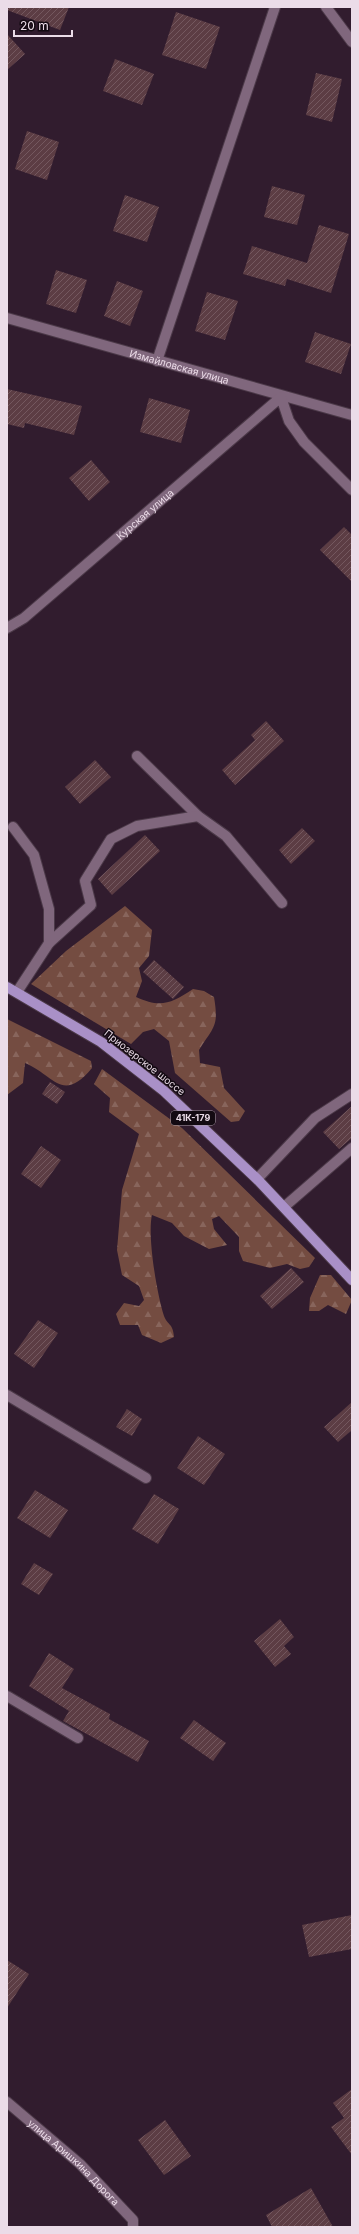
<svg xmlns="http://www.w3.org/2000/svg" width="359" height="2234" viewBox="0 0 359 2234" font-family="Inter,sans-serif">
<style>
.forest{fill:url(#forest-firs)}
.building{fill:url(#building-hatch)}
.lines{fill:none;stroke-linecap:round;stroke-linejoin:round}
.service-casing{stroke:#4b3948;stroke-width:12}
.minor-casing{stroke:#4b3948;stroke-width:12}
.primary-casing{stroke:#4b3948;stroke-width:12}
.service{stroke:#80677d;stroke-width:10}
.minor{stroke:#80677d;stroke-width:10}
.primary{stroke:#a990c7;stroke-width:10}
.labels{text-anchor:middle;stroke-width:3;stroke-linejoin:round;paint-order:stroke}
.shield{fill:#130a12;stroke:#aa9da8;stroke-width:1}
.shield-label{font-size:9px;font-weight:bold;fill:#ebdce8}
.street-label{font-size:10px;fill:#ebdce8;stroke:#130a12}
</style>
<defs>
<pattern id="forest-firs" width="22" height="20" patternUnits="userSpaceOnUse"><rect width="22" height="20" fill="#744c41"/><path d="M5 1l3.5 6h-7zM16 11l3.5 6h-7z" fill="#88655c"/></pattern>
<pattern id="building-hatch" width="6" height="6" patternUnits="userSpaceOnUse"><rect width="6" height="6" fill="#5c3d44"/><path d="M-1 1l2-2M0 6l6-6M5 7l2-2" fill="none" stroke="#74585f"/></pattern>
</defs>
<rect width="100%" height="100%" fill="#311c2e"/>
<g class="forest">
<path d="M125 906 152 930 149 956 139 968 142 981 136 997C160 1008 171 1004 193 989L204 991 214 997C219 1027 214 1026 199 1050L200 1063 220 1067 224 1088 245 1111 239 1121 231 1122 175 1073 169 1041 154 1029 143 1032 131 1044 31 984 66 951Z"/>
<path d="M7 1019 91 1061 92 1068C62 1104 54 1075 25 1063L23 1083 7 1095Z"/>
<path d="M102 1069 182 1128 315 1258 309 1267 300 1269 287 1264 270 1268 243 1261 239 1251V1237L219 1216 212 1219 214 1229 227 1245 209 1249 184 1236 172 1223 152 1215C147 1235 157 1295 164 1316 168 1326 173 1323 174 1337L161 1343 142 1335 138 1325H120L116 1314 124 1303 139 1306 144 1300 139 1286 122 1275 117 1250 122 1190 139 1134 109 1112 110 1098 94 1084Z"/>
<polygon points="320,1275 331,1275 352,1300 346,1314 328,1305 319,1311 309,1311 310,1298"/>
</g>
<g class="building">
<polygon points="7,7 69,7 60,30 7,10"/>
<polygon points="176,12 220,27 206,69 162,55"/>
<polygon points="7,34 25,54 7,70"/>
<polygon points="115,59 154,74 142,105 103,91"/>
<polygon points="316,73 342,79 332,122 306,115"/>
<polygon points="27,131 59,142 47,180 15,169"/>
<polygon points="272,186 305,195 297,225 264,217"/>
<polygon points="125,195 159,207 147,242 113,231"/>
<polygon points="319,225 349,234 331,293 287,279 285,286 243,274 252,246 307,263"/>
<polygon points="56,270 87,280 76,313 46,304"/>
<polygon points="117,281 143,291 130,326 104,316"/>
<polygon points="207,292 238,301 225,340 195,331"/>
<polygon points="315,332 351,344 341,374 305,362"/>
<polygon points="7,389 82,406 74,435 25,423 24,428 7,424"/>
<polygon points="149,398 190,410 181,443 140,432"/>
<polygon points="91,460 110,482 89,501 69,478"/>
<polygon points="344,527 352,535 352,582 320,550"/>
<polygon points="266,721 284,741 235,785 222,770 255,740 251,735"/>
<polygon points="95,760 111,777 80,804 65,787"/>
<polygon points="302,828 315,841 291,864 279,850"/>
<polygon points="145,835 160,851 112,895 98,879"/>
<polygon points="154,960 184,987 173,999 143,972"/>
<polygon points="50,1082 65,1092 57,1104 42,1094"/>
<polygon points="352,1106 352,1138 339,1149 323,1132"/>
<polygon points="41,1146 61,1160 41,1188 21,1174"/>
<polygon points="291,1268 304,1282 272,1309 260,1296"/>
<polygon points="38,1320 58,1333 34,1368 14,1354"/>
<polygon points="352,1402 352,1430 338,1442 324,1427"/>
<polygon points="127,1409 142,1419 132,1436 116,1427"/>
<polygon points="198,1436 225,1454 204,1485 177,1468"/>
<polygon points="35,1490 68,1510 50,1538 17,1518"/>
<polygon points="154,1494 179,1509 158,1544 132,1529"/>
<polygon points="34,1563 53,1574 39,1595 21,1584"/>
<polygon points="280,1619 294,1637 284,1646 291,1654 275,1667 254,1641"/>
<polygon points="49,1653 74,1669 62,1688 110,1714 109,1719 149,1741 138,1762 63,1721 69,1711 29,1686"/>
<polygon points="194,1720 226,1743 213,1761 180,1738"/>
<polygon points="352,1915 352,1949 309,1957 302,1925"/>
<polygon points="7,1960 29,1974 7,2008"/>
<polygon points="352,2089 352,2155 331,2127 344,2118 333,2103"/>
<polygon points="165,2120 191,2156 164,2175 138,2140"/>
<polygon points="311,2188 333,2227 272,2227 266,2215"/>
</g>
<g class="lines">
<defs>
<g id="service">
<polyline points="137,756 198,816 226,836 282,903"/>
<polyline points="13,827 34,855 49,909 49,943 17,992"/>
<polyline points="49,943 91,905 85,881 111,839 137,826 198,816"/>
<polyline points="257,1179 315,1118 352,1094"/>
<polyline points="284,1207 352,1148"/>
</g>
<g id="minor">
<polyline points="326,7 352,42"/>
<path id="s1" d="M7 318 352 415"/>
<polyline points="157,361 275,7"/>
<path id="s2" d="M7 628 24 618 281 397 289 421 304 442 352 490"/>
<polyline points="7,1395 146,1478"/>
<polyline points="7,1696 78,1738"/>
<path id="s3" d="M7 2102 80 2164 133 2220V2227"/>
</g>
<polyline id="primary" points="7,987 101,1042 164,1091 257,1179 352,1280"/>
</defs>
<use href="#service" class="service-casing"/>
<use href="#minor" class="minor-casing"/>
<use href="#primary" class="primary-casing"/>
<use href="#service" class="service"/>
<use href="#minor" class="minor"/>
<use href="#primary" class="primary"/>
</g>
<g class="labels">
<rect class="shield" x="171" y="1111" width="44" height="14" rx="3"/>
<g class="shield-label">
<text x="193" y="1121">41К-179</text>
</g>
<g class="street-label">
<text dy="4" stroke="none"><textPath href="#s1" startOffset="179">Измайловская улица</textPath></text>
<text dy="4" stroke="none"><textPath href="#s2" startOffset="179">Курская улица</textPath></text>
<text transform="translate(145 1062) rotate(38)" y="4">Приозерское шоссе</text>
<text dy="4" stroke="none"><textPath href="#s3" startOffset="90">улица Аришкина Дорога</textPath></text>
</g>
</g>
<rect width="359" height="2234" fill="none" stroke="#ebdce8" stroke-width="16"/>
<path d="M14 30v6h58v-6" fill="none" stroke="#ebdce8" stroke-width="2"/>
<text x="20" y="30" font-size="12" fill="#ebdce8" stroke="#130a12" stroke-width="3" paint-order="stroke">20 m</text>
</svg>
